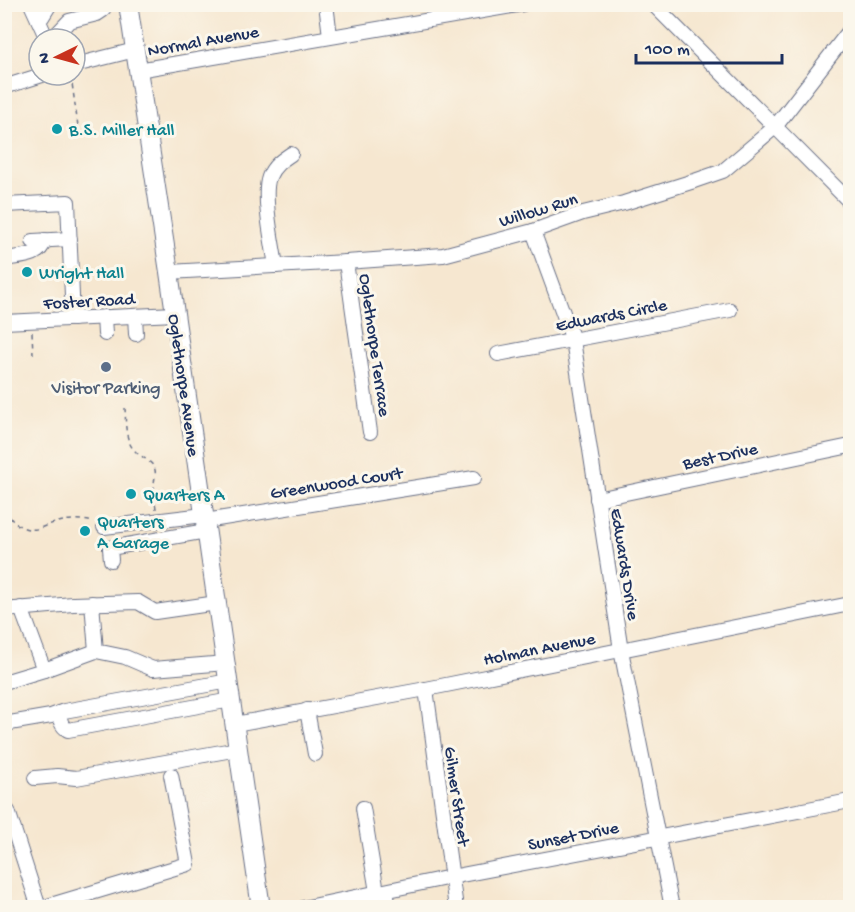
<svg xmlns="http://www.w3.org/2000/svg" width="855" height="912" viewBox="0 0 855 912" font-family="'Gochi Hand',sans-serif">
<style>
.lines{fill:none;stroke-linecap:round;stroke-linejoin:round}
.minor-casing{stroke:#686f86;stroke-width:16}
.major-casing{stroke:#686f86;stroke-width:20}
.path{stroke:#686f86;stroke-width:1.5;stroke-dasharray:4.5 4.5;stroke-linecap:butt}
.minor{stroke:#fff;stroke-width:14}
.major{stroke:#fff;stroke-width:18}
.culture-dot{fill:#0f9aa8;stroke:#fbf7ec;stroke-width:2}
.service-dot{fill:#5c6f8a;stroke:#fbf7ec;stroke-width:2}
.labels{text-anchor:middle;stroke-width:6;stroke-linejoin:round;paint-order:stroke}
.street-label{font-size:18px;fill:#1b2f5e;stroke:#fbf7ec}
.culture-label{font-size:18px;fill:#0d838f;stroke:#fbf7ec;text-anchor:start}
.service-label{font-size:18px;fill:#4e5e75;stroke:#fbf7ec}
</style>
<rect width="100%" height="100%" fill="#fbf7ec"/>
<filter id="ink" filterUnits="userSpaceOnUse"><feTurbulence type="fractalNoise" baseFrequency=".0167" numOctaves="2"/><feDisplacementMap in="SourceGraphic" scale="12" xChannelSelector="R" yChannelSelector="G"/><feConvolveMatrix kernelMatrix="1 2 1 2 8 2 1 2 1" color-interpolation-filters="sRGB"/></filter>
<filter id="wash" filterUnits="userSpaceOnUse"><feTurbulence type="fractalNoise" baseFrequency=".008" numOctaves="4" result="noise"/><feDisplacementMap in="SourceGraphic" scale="24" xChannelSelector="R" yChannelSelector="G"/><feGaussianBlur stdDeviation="1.35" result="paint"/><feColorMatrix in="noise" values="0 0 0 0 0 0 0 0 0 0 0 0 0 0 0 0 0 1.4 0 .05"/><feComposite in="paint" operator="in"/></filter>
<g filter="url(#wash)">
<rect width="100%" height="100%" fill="#f6e7d0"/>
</g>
<g filter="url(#ink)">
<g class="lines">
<defs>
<g id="minor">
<polyline points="31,4 47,39"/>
<polyline points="326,4 330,36"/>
<polyline points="653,4 850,202"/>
<polyline points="38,19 42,17 50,4"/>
<polyline points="52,39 69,21 97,14 103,10 104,4"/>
<polyline points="75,65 135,50"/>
<polyline points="138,70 523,4"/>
<polyline points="4,87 42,75"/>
<polyline points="4,205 68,202 73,319"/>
<polyline points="533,231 573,340 621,650 672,908"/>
<polyline points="33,241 70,239"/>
<path d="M4 259C20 256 40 258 45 240"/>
<polyline points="346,262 370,432"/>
<path d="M276 266C273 245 262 196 269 177 273 166 282 160 291 154"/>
<polyline points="169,272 346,262 443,255 533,231 583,213 624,203 694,181 723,171 775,127 850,30"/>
<polyline points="135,316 136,334"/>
<polyline points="104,317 105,334"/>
<polyline points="4,322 175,314"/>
<polyline points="498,354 730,310"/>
<polyline points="597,499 850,446"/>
<polyline points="205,521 474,478"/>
<polyline points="104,527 204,515"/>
<polyline points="111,560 110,548 206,531"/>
<polyline points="92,603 96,651"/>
<polyline points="21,608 44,670"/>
<polyline points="4,610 73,604 138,602 155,612 217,603"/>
<polyline points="4,682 44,670 96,651 125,657 153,669 226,663"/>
<polyline points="426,689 456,908"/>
<polyline points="307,710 315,754"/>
<path d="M59 713C60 720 61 726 68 730L231 700"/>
<polyline points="4,724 51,716 64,711 103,704 229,681"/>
<polyline points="235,724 426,689 850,604"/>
<polyline points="35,778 57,776 76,778 238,749"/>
<polyline points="363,808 377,892"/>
<polyline points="8,811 39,908"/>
<polyline points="386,891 389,908"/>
<polyline points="41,908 188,864 171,775"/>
<polyline points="303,908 451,877 850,801"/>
</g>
<polyline id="major" points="128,4 169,272 261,908"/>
</defs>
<use href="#minor" class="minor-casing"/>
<use href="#major" class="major-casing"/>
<g class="path">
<polyline points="71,76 78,126"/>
<polyline points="32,332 33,354"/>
<path d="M125 408C126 422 124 441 136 452 141 457 150 460 154 467 157 473 154 479 154 485 154 493 155 501 156 509"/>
<path d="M4 510C12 521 21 531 36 529 42 528 48 524 55 523 67 519 81 519 93 522"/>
</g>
<use href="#minor" class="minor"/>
<use href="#major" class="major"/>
</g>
</g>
<g class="culture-dot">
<circle cx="57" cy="129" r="6"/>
<circle cx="27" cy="272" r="6"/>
<circle cx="131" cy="494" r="6"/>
<circle cx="85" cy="531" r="6"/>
</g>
<circle class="service-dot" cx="106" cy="367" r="6"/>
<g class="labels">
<g class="street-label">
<text transform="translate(203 40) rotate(-10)" y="6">Normal Avenue</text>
<text transform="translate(538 209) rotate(-17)" y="6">Willow Run</text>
<text transform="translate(89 300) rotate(-3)" y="6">Foster Road</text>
<text transform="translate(611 314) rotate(-11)" y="6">Edwards Circle</text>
<text transform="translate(376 345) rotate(82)" y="6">Oglethorpe Terrace</text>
<text transform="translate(185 385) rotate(82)" y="6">Oglethorpe Avenue</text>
<text transform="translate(720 455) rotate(-12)" y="6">Best Drive</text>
<text transform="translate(336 482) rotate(-9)" y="6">Greenwood Court</text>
<text transform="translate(626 564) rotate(81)" y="6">Edwards Drive</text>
<text transform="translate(539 648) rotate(-11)" y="6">Holman Avenue</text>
<text transform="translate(458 796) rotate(82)" y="6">Gilmer Street</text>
<text transform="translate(573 835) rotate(-11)" y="6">Sunset Drive</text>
</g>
<g class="culture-label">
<text x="69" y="135">B.S. Miller Hall</text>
<text x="39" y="278">Wright Hall</text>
<text x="143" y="500">Quarters A</text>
<text x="97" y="527">Quarters<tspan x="97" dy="21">A Garage</tspan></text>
</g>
<g class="service-label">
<text x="106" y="393">Visitor Parking</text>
</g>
</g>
<rect width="855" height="912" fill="none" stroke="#fbf7ec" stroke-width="24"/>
<g transform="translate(57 57) rotate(265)"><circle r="28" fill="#fbf7ec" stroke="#a1a7b3" stroke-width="1.5"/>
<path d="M0-4.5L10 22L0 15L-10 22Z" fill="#c8321e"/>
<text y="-9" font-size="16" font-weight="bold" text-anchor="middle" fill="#1b2f5e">N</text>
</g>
<path d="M636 54v9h146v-9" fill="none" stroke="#1b2f5e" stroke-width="3"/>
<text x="645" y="54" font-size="18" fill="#1b2f5e" stroke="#fbf7ec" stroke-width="4.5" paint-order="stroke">100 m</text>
</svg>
